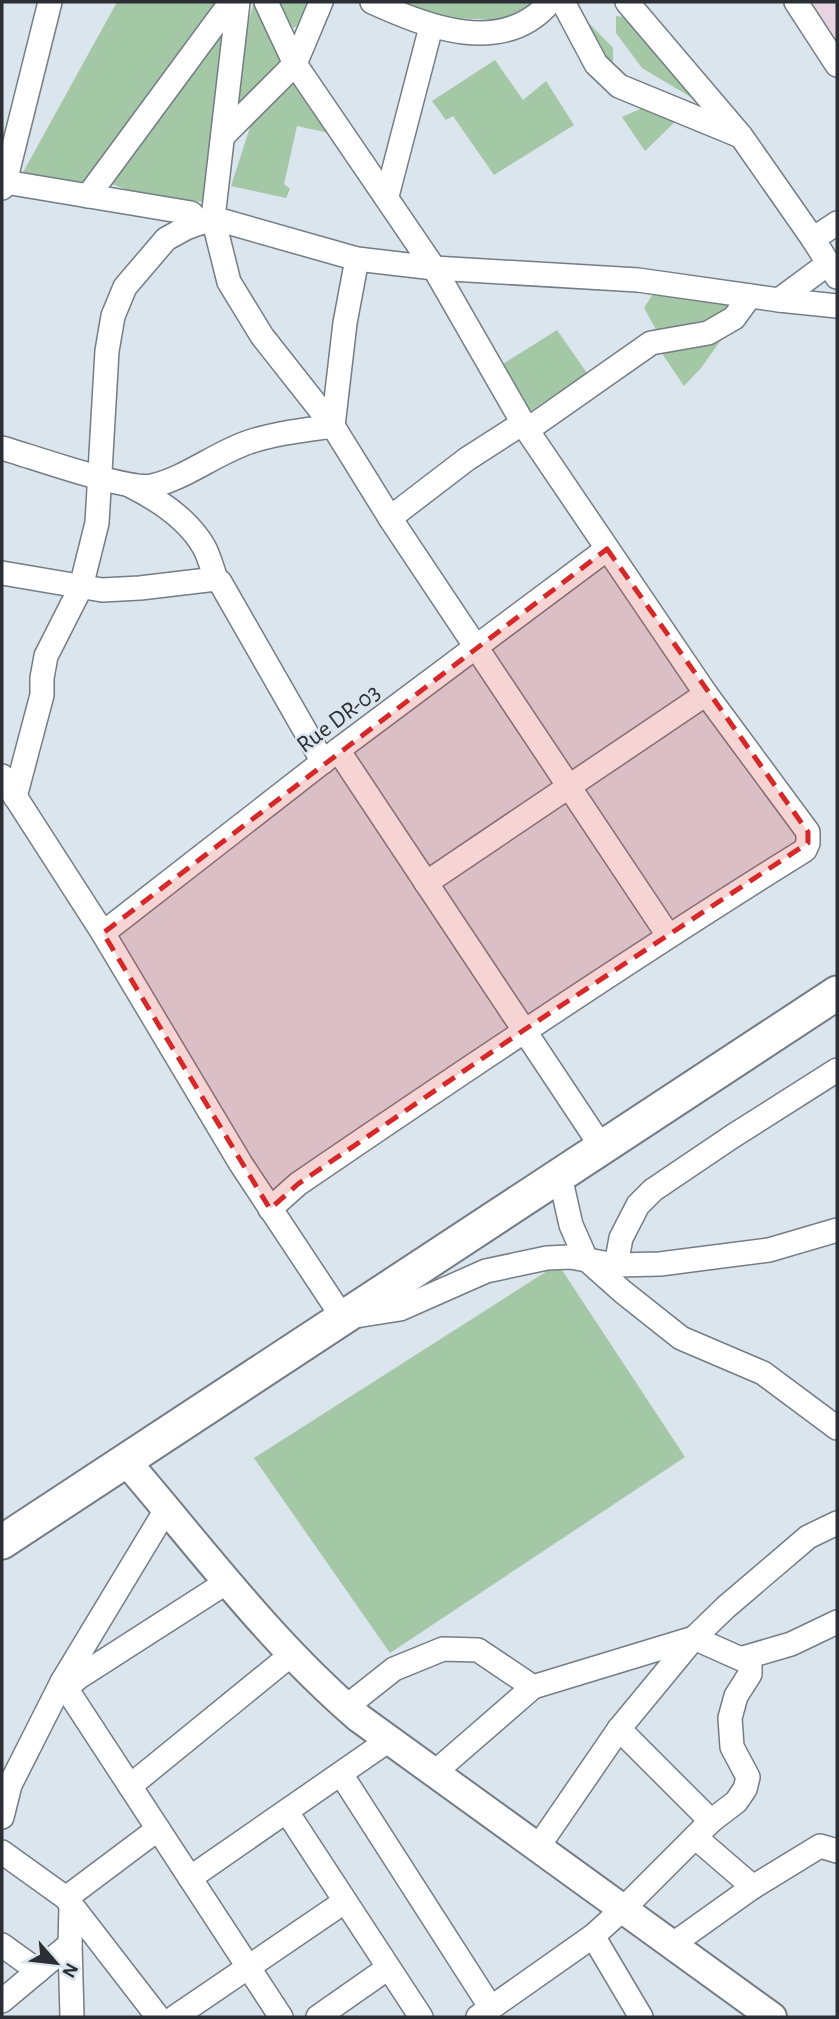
<svg xmlns="http://www.w3.org/2000/svg" width="839" height="2019" viewBox="0 0 839 2019" font-family="'Alegreya Sans',sans-serif">
<style>
.industrial{fill:#e8d3e0}
.green{fill:#a4c7a6}
.lines{fill:none;stroke-linecap:round;stroke-linejoin:round}
.minor-casing{stroke:#747d85;stroke-width:26}
.major-casing{stroke:#747d85;stroke-width:32}
.highway-casing{stroke:#747d85;stroke-width:37}
.minor{stroke:#fff;stroke-width:23}
.major{stroke:#fff;stroke-width:28}
.highway{stroke:#fff;stroke-width:33}
.marked{fill:#d62828;fill-opacity:0.2;stroke:#d62828;stroke-width:5;stroke-dasharray:14 9;stroke-linejoin:round}
.labels{text-anchor:middle;stroke-width:5;stroke-linejoin:round;paint-order:stroke}
.street-label{font-size:24px;fill:#2b2f33;stroke:#dbe5ee}
</style>
<rect width="100%" height="100%" fill="#dbe5ee"/>
<polygon class="industrial" points="810,2 837,2 837,43"/>
<g class="green">
<polygon points="117,2 223,2 84,189 21,176"/>
<polygon points="254,2 263,2 288,60 230,124 243,40"/>
<polygon points="279,2 313,2 302,23 293,28"/>
<polygon points="392,2 539,2 510,20 442,18"/>
<polygon points="616,16 636,19 699,102 642,68 616,33"/>
<polygon points="583,17 613,48 613,73"/>
<polygon points="221,25 225,38 208,195 203,202 133,192 109,183"/>
<polygon points="495,60 523,100 546,81 574,125 494,175 453,116 446,120 432,101"/>
<polygon points="294,71 338,135 297,126 284,184 290,189 286,198 231,186 253,118"/>
<polygon points="656,102 684,113 645,151 622,117"/>
<polygon points="658,286 750,298 734,318 658,333 644,308"/>
<polygon points="731,326 701,368 684,386 659,349"/>
<polygon points="557,330 587,373 529,412 503,364"/>
<polygon points="558,1264 685,1457 390,1653 254,1458"/>
</g>
<g class="lines">
<defs>
<g id="minor">
<polyline points="238,2 213,218 229,282 262,336 333,426 390,518 668,935"/>
<path d="M372 2C427 27 503 57 550 2"/>
<polyline points="563,2 596,64 619,86 738,135"/>
<polyline points="627,2 741,136 813,239 837,277"/>
<polyline points="796,2 837,65"/>
<polyline points="225,134 295,64 266,2"/>
<polyline points="5,182 191,213 200,223"/>
<polyline points="2,188 5,182 50,2"/>
<polyline points="88,196 231,2"/>
<polyline points="387,196 431,27"/>
<polyline points="813,239 837,223"/>
<polyline points="779,300 829,263"/>
<polyline points="527,430 651,343 708,333 734,318 750,296"/>
<path d="M2 448C31 456 127 491 152 486 186 478 216 453 249 442 276 433 305 430 333 426L345 323 357 259"/>
<path d="M131 486C159 500 188 519 204 547 209 556 212 568 216 579L220 582 323 762"/>
<polyline points="390,518 467,459 523,423"/>
<polyline points="2,573 102,590 140,588 216,579"/>
<polyline points="338,750 603,1149"/>
<polyline points="2,776 103,933 241,1164 343,1318 400,1309 486,1271 547,1258 570,1257 616,1265 660,1264 769,1250 837,1230"/>
<polyline points="15,797 42,695 42,678 46,656 81,587 97,523 107,351 113,316 125,287 166,239 186,228 213,218 357,259 434,268 638,280 779,300 837,306"/>
<polyline points="426,883 706,694"/>
<polyline points="103,933 338,750 607,549"/>
<polyline points="560,1176 571,1225 586,1259 623,1292 681,1338 763,1373 837,1428"/>
<path d="M270 1209 298 1184C465 1070 633 957 805 850L808 843V832L706 694 527 430 434 268 295 64 321 2"/>
<polyline points="616,1265 621,1238 638,1205 653,1190 733,1136 837,1070"/>
<polyline points="743,1658 791,1644 837,1622"/>
<polyline points="62,1682 281,2017"/>
<polyline points="66,1688 79,1677 227,1582"/>
<polyline points="346,1707 394,1669 443,1649 478,1650 533,1687"/>
<polyline points="619,1729 711,1821"/>
<polyline points="434,1773 533,1687 694,1638 750,1663 750,1674 736,1696 730,1718 732,1747 748,1777 745,1789 736,1802 711,1821 623,1909 593,1936 478,2017"/>
<polyline points="341,1774 491,2008"/>
<polyline points="130,1786 292,1654"/>
<polyline points="287,1812 421,2017"/>
<polyline points="2,1817 10,1785 62,1682 167,1508"/>
<polyline points="695,1837 753,1887"/>
<polyline points="538,1847 619,1729 694,1638 726,1607 808,1537 837,1523"/>
<polyline points="2,1852 66,1898 158,2017"/>
<polyline points="190,1878 389,1740"/>
<polyline points="66,1898 158,1829"/>
<polyline points="71,1906 70,1944 72,2017"/>
<polyline points="593,1936 641,2017"/>
<polyline points="673,1944 753,1887 820,1846 837,1851"/>
<polyline points="2,1945 38,1971"/>
<polyline points="2,2001 70,1944"/>
<polyline points="175,2017 344,1902"/>
<polyline points="318,2017 388,1968"/>
</g>
<path id="major" d="M125 1460C201 1548 270 1642 359 1718L772 2017"/>
<polyline id="highway" points="2,1542 837,993"/>
</defs>
<use href="#minor" class="minor-casing"/>
<use href="#major" class="major-casing"/>
<use href="#highway" class="highway-casing"/>
<use href="#minor" class="minor"/>
<use href="#major" class="major"/>
<use href="#highway" class="highway"/>
</g>
<path class="marked" d="M607 549 808 832V843L524 1030 298 1184 270 1209 103 933Z"/>
<g class="labels">
<g class="street-label">
<text transform="translate(338 718) rotate(-37)" y="8">Rue DR-03</text>
</g>
</g>
<rect width="839" height="2019" fill="none" stroke="#2b2f33" stroke-width="7"/>
<g transform="translate(56 1963) rotate(118)" stroke="#dbe5ee" stroke-width="5" paint-order="stroke">
<path d="M0-5L12 26L0 18L-12 26Z" fill="#2b2f33"/>
<text y="-10" font-size="19" font-weight="bold" text-anchor="middle" fill="#2b2f33">N</text>
</g>
</svg>
